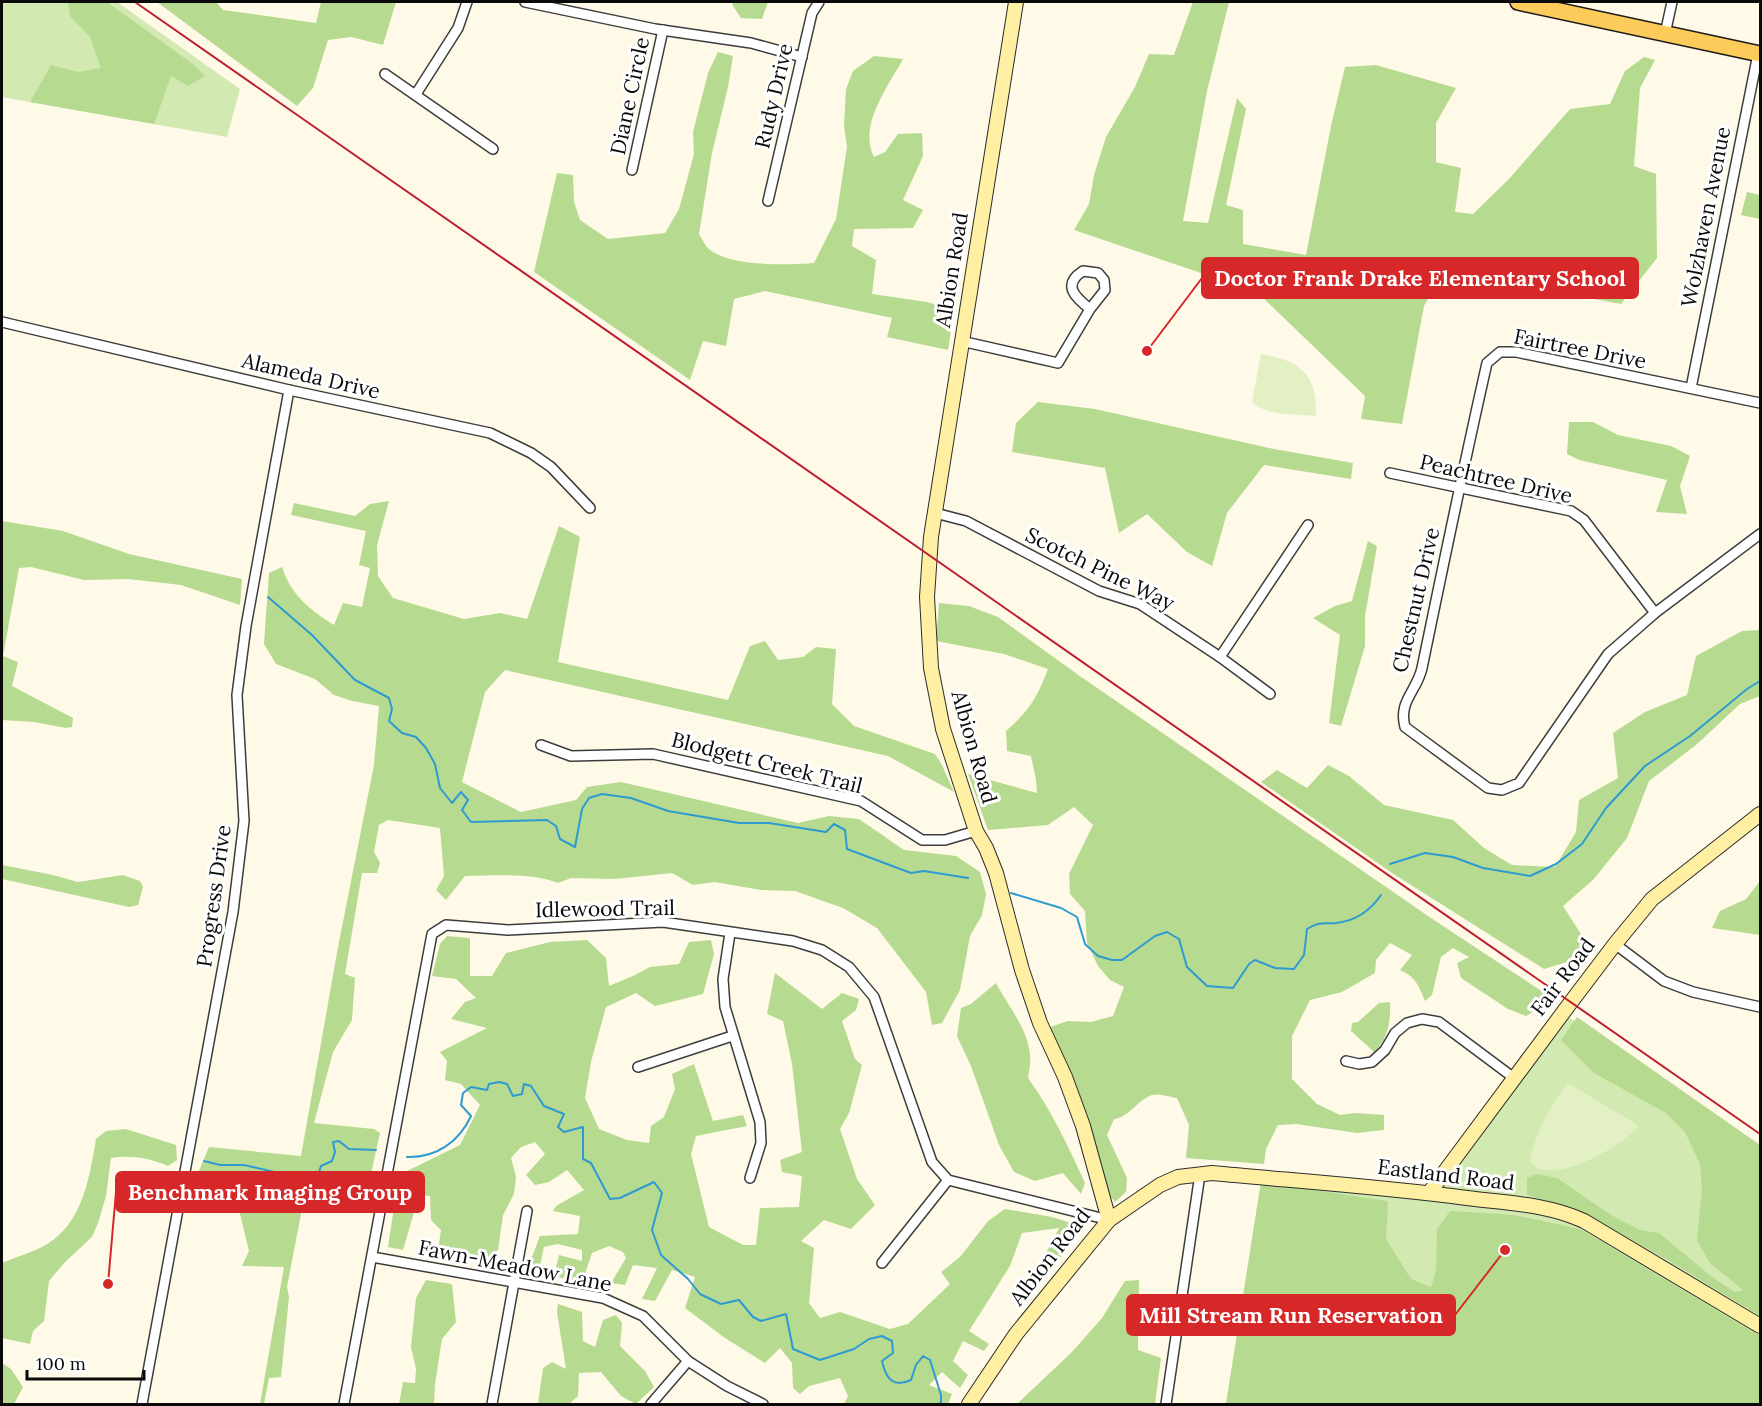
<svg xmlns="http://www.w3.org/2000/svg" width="1762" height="1406" viewBox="0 0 1762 1406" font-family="Lora,serif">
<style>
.green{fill:#d2e9b1}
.forest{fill:#b6db90}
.pitch{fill:#e3f0c3}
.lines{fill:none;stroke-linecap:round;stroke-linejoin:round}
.stream{stroke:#2f9ad1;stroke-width:2}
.street-casing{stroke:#3d3d3d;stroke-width:12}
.secondary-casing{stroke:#2c2c2c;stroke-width:16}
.primary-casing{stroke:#1b1b1b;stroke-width:18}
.street{stroke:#fff;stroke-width:9}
.secondary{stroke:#ffefa2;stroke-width:14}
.primary{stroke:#fdcb59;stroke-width:15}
.rail{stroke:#bd1f30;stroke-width:2}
.labels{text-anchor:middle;stroke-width:6;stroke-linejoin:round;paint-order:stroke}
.street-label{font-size:21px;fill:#0a0a0a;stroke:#fff}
.leader{fill:none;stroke:#d62828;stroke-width:2}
.callout-dot{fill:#d62828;stroke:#fff;stroke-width:2}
.callout{fill:#d62828;stroke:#d62828;stroke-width:2}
.callout-label{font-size:22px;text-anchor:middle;font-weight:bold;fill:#fff}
</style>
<rect width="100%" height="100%" fill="#fff9e7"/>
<g class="green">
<polygon points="2,2 117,2 240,89 227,137 2,97"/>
<polygon points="1563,1013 1760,1151 1760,1404 1226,1404 1262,1176 1427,1193"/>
</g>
<g class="forest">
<polygon points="68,2 107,2 194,65 205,76 188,86 171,76 154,124 30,102 51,65 78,72 101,68 90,37 70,16"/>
<polygon points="157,2 216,2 223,10 316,23 321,2 396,2 383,45 351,37 328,40 313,88 297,106"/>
<polygon points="732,2 768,2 762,19 741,18 733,6"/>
<polygon points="1193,2 1229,2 1207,91 1183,221 1208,223 1237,98 1246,109 1226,205 1243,210 1243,244 1306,255 1331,126 1345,67 1376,65 1456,88 1436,123 1436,162 1461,168 1455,212 1473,214 1509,179 1570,109 1610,104 1625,71 1644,57 1655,60 1640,88 1634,166 1656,174 1657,258 1621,304 1481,278 1463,299 1440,276 1424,306 1402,424 1361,419 1365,396 1257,292 1074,230 1089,204 1094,175 1106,137 1135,87 1149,54 1174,55"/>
<path d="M718 52 733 56 728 87 712 153 699 234C702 238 705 246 709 249 729 267 789 265 814 263L836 219 847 147 844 126 846 89 853 71 874 56 903 59C888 87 858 125 874 157L885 152 898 134 922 133 923 156 903 200 923 210 913 228 854 229 852 246 876 260 872 294 927 302 954 310 948 350 887 337 892 318 765 291 734 299 726 346 703 341 690 380 534 272 557 173 573 175 574 202 580 220 608 239 665 233 679 209 694 154 693 132 708 73Z"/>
<polygon points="1747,192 1760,195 1760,219 1741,215"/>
<polygon points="1038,402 1095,409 1269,448 1353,463 1351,479 1264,465 1227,513 1212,566 1187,552 1147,514 1119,533 1105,468 1012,452 1016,423"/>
<polygon points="1569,422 1593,422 1618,435 1671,446 1690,456 1680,486 1687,514 1656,512 1667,480 1579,460 1567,454"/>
<path d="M389 501 377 545 378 576 393 598 464 619 500 613 527 619 559 526 580 537 558 662 728 700 750 646 765 641 778 660 803 657 816 647 836 649 832 704 854 726 935 754 941 763 954 792 888 756 505 670 485 692 462 782 521 812 576 800 587 787 621 782 798 823 829 816 859 819 904 850 956 856 980 872 986 894 982 915 970 936 960 990 942 1023 932 1025 926 992 877 928 843 908 795 891 761 890 715 882 693 885 672 873 614 879 571 878 558 883C530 872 494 876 465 876L446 900 436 890 444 876 440 828 388 820 379 825 374 852 380 863 377 873H362L345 974 355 978 352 1020 333 1052 314 1123 374 1129 380 1133 365 1201H346L305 1193 287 1287 289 1297 281 1377 269 1378 264 1404H260L284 1267 242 1266 249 1251 233 1185 198 1173 209 1147 301 1156 338 947 374 765 379 706 352 701 334 695 315 679 276 664 264 644 269 573 282 567C291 595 310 610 334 625L343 603 362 607 370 568 359 565 366 531 291 515 294 503 355 516 370 504Z"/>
<polygon points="2,521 63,531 129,554 242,579 240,605 181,585 128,579 84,580 31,567 19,568 3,656 18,662 12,686 73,718 72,727 66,728 34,722 2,720"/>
<polygon points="1368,541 1377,546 1365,616 1365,646 1341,726 1329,723 1340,635 1313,618 1335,606 1352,601"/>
<path d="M939 603 969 606 998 617 1077 674 1428 916 1552 998 1540 1008 1526 1016 1508 1009 1461 978 1457 963 1469 957 1453 948 1441 957 1432 995 1425 1001C1419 986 1415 976 1400 970L1412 955 1390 943 1376 960 1375 973 1342 992 1310 1000 1292 1036V1079L1317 1104 1340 1115 1354 1113 1384 1115V1130L1357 1133 1296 1124 1278 1125 1266 1149 1264 1164 1186 1158 1189 1125 1177 1098C1170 1097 1159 1093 1152 1095 1137 1100 1130 1117 1114 1119L1107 1135 1127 1178 1126 1192 1115 1202 1107 1192 1047 1028 1068 1021 1091 1022 1113 1016 1124 987 1110 980 1098 966 1087 943 1085 911 1070 894 1069 874 1093 825 1074 807 1048 825 988 830 968 774 1037 793 1036 780 1031 756 1007 751 1006 731C1029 711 1037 698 1048 669L1004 654 936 641Z"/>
<polygon points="1760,630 1760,696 1740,704 1696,745 1649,781 1627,838 1593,880 1563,906 1588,945 1570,961 1544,969 1392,873 1261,782 1277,770 1307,788 1328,765 1349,776 1384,805 1453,820 1484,848 1512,865 1555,867 1576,832 1579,800 1618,778 1613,733 1645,712 1687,695 1696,656 1742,631"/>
<polygon points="2,865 53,875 78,882 123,875 140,881 143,887 138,905 129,907 2,879"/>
<polygon points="1760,881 1760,935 1712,928 1720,911 1746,899"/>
<polygon points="447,936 470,938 470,976 492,976 506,953 550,942 587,940 606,958 609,986 633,976 650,967 679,964 689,942 711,940 714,954 703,994 655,1006 636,993 606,1007 591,1062 585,1098 599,1129 627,1140 649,1143 651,1126 664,1117 675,1089 672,1074 694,1064 713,1121 743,1115 747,1126 696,1136 691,1154 709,1227 743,1245 756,1245 760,1208 799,1207 802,1176 782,1172 780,1160 802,1152 792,1064 783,1021 767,1014 775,973 822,1009 842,993 859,999 856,1010 842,1021 855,1059 862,1065 849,1113 840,1129 857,1179 875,1205 851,1229 824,1220 801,1241 814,1248 809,1303 820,1318 840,1312 890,1329 908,1324 950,1284 941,1272 960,1257 988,1221 1005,1209 1052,1217 1084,1227 1055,1265 1044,1257 1059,1228 1022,1233 1010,1266 969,1331 989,1344 984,1351 963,1341 953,1361 968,1375 960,1388 942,1372 929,1385 952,1394 948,1404 844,1404 848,1396 840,1378 809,1386 800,1394 793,1388 792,1363 780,1348 765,1363 725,1338 685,1308 695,1277 672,1270 655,1301 642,1299 657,1268 633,1265 625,1285 611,1283 626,1258 623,1252 609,1246 592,1253 582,1283 554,1276 559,1255 582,1261 582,1250 558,1244 544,1247 539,1270 529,1265 540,1236 578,1234 580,1216 553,1211 556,1206 584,1190 567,1170 549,1182 535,1185 526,1175 545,1154 535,1142 521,1147 511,1158 516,1177 514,1194 503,1215 498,1250 488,1257 437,1257 441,1230 431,1220 430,1196 419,1195 403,1250 388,1247 399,1175 460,1145 480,1105 461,1084 445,1080 447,1061 440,1052 487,1028 451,1019 465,1002 476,998 456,979 432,976 440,944"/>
<path d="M996 983C1008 1006 1028 1029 1030 1055 1031 1062 1029 1071 1028 1078 1052 1111 1068 1146 1085 1183L1081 1194 1063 1173 1035 1181 1014 1172 999 1145 971 1066 957 1036 961 1008 971 1004Z"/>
<path d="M1390 1002C1391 1021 1388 1039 1374 1052L1351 1031 1352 1023 1358 1022 1379 1003Z"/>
<polygon points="1577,1017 1760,1145 1760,1316 1666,1259 1580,1211 1527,1195 1527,1178 1537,1174 1557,1178 1611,1215 1640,1230 1659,1233 1712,1277 1735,1292 1743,1290 1710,1263 1697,1240 1702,1190 1700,1164 1685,1132 1666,1113 1594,1073 1561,1040"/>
<path d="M126 1129 176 1145 177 1160 168 1166C149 1158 131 1155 111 1158L106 1196 98 1223 92 1237 64 1263 49 1281 44 1321 33 1331 30 1344 2 1338V1263C18 1256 39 1251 53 1240 84 1217 90 1174 96 1139L106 1131Z"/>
<polygon points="1261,1182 1388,1201 1386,1239 1411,1279 1431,1287 1436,1271 1437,1229 1450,1211 1514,1215 1580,1229 1760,1336 1760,1404 1226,1404"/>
<polygon points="426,1280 452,1284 456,1322 442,1339 435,1384 434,1404 399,1404 403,1382 415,1383 416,1369 411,1347 416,1298"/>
<polygon points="1139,1280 1138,1350 1161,1358 1155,1404 1017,1404 1072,1352 1102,1318 1125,1281"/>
<polygon points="558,1304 582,1312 583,1341 595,1347 603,1320 616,1315 622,1323 620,1346 645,1371 654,1387 636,1404 621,1396 601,1372 579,1373 578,1396 569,1404 538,1404 543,1368 552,1362 566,1369 557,1312"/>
<polygon points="2,1363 11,1369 23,1387 14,1404 2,1404"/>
</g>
<g class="pitch">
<path d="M1261 354C1301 361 1317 374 1316 416 1297 414 1266 416 1252 402Z"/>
<path d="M1568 1083 1639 1126C1623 1145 1561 1182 1536 1167 1533 1166 1532 1163 1530 1160 1536 1132 1550 1105 1568 1083Z"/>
</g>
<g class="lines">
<g class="stream">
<polyline points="268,597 312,635 355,680 389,698 392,709 389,721 402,733 416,737 426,748 435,764 440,788 452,803 461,792 468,800 462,810 471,822 547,820 556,826 560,839 575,847 582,809 589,798 602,794 631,798 668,811 739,823 769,823 826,832 834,824 845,830 847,849 911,873 924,871 968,878"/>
<polyline points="1390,864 1425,853 1453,857 1483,868 1530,876 1556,864 1582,844 1606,808 1645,766 1690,736 1747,689 1760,681"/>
<path d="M1011 893 1061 908 1077 917 1085 944 1098 956 1112 960H1122L1155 936 1167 932 1179 939 1187 967 1207 986 1233 988 1249 964 1255 960 1275 968 1294 969 1304 955 1307 929C1319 921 1323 924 1336 923 1355 921 1370 911 1381 895"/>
<path d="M407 1157C436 1158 459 1142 471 1116L461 1105 463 1093 471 1087 487 1090 489 1084 499 1082 507 1084 513 1096 522 1094 524 1084 531 1086 544 1106 564 1114 558 1127 564 1132 583 1127V1159L591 1163 610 1199 620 1198 654 1182 662 1193 652 1230 661 1255 688 1279 700 1294 721 1304 739 1300 753 1317 761 1321 786 1314 793 1349 820 1360 854 1349 869 1339 882 1336 892 1341 893 1353 882 1361C886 1379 893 1388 911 1380L916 1365 923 1356 930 1360 941 1395V1403L938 1404"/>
<polyline points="204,1161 220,1165 244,1165 313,1181 318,1175 321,1166 332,1161 335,1152 333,1142 339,1141 349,1149 376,1150"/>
</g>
<defs>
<g id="street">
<polyline points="525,2 655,29 751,43 802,57"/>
<polyline points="1665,34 1672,2"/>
<polyline points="385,74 493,149"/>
<polyline points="416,94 458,28 467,2"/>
<polyline points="632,170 663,30"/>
<polyline points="768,201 812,13 819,2"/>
<polyline points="2,322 289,390 490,433 531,453 551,467 590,508"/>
<path d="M961 341 1058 363 1090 309 1105 290 1104 280 1098 273 1083 271C1061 285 1076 298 1090 309"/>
<polyline points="1691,388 1758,54"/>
<path d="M1760 403 1516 352H1500L1487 363C1464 464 1443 566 1422 668 1417 691 1398 701 1405 727L1488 788 1502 790 1519 783 1608 654 1655 613 1760 534"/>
<polyline points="1390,473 1571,511 1584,520 1655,613"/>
<polyline points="935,513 966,521 1099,591 1140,604 1220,657 1270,694"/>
<polyline points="1220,657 1308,525"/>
<polyline points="541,745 571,756 653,754 861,801 922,840 945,840 976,831"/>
<polyline points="730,933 723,979 725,1007 760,1122 761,1143 750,1178"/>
<polyline points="1615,944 1664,981 1693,992 1760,1007"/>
<polyline points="1346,1061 1359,1064 1372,1062 1385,1050 1395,1033 1407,1023 1422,1019 1439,1022 1514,1078"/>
<polyline points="638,1067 732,1036"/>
<polyline points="372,1257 603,1298 643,1316 688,1361 727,1386 763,1404"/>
<polyline points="882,1263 948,1180"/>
<polyline points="142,1404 233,912 244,821 237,695 246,626 289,390"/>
<polyline points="344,1404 432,934 446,925 508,930 663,922 793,941 822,950 849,967 874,997 932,1162 948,1180 1109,1220"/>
<polyline points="492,1404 527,1211"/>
<polyline points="651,1404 688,1361"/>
<polyline points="1166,1404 1200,1174"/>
</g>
<g id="secondary">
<polyline points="1016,2 931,537 927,597 931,668 943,729 976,831 986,848 996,873 1022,970 1040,1023 1065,1077 1083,1126 1109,1220"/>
<polyline points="1429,1193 1571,1002 1615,944 1652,899 1760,814"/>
<path d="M969 1404 1016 1334 1109 1220 1160 1185 1178 1177 1212 1173C1297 1181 1383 1187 1467 1198 1506 1203 1548 1204 1584 1221L1760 1326"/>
</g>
<polyline id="primary" points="1518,2 1760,54"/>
</defs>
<use href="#street" class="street-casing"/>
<use href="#secondary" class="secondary-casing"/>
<use href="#primary" class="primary-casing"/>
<use href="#street" class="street"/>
<use href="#secondary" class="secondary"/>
<use href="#primary" class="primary"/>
<polyline class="rail" points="135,2 1760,1134"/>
</g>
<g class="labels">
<g class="street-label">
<text transform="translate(630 96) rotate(-78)" y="7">Diane Circle</text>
<text transform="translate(774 96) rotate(-77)" y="7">Rudy Drive</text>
<text transform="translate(1706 217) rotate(-79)" y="7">Wolzhaven Avenue</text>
<text transform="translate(952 270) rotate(-81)" y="7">Albion Road</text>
<text transform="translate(1580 349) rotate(11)" y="7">Fairtree Drive</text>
<text transform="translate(311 376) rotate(13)" y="7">Alameda Drive</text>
<text transform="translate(1496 479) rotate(13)" y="7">Peachtree Drive</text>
<text transform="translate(1100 569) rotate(26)" y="7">Scotch Pine Way</text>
<text transform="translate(1416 600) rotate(-77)" y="7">Chestnut Drive</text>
<text transform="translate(974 747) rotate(74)" y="7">Albion Road</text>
<text transform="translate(767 763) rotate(14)" y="7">Blodgett Creek Trail</text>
<text transform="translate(214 896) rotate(-82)" y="7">Progress Drive</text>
<text transform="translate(605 909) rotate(-1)" y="7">Idlewood Trail</text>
<text transform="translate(1563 977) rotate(-53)" y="7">Fair Road</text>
<text transform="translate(1446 1175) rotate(7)" y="7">Eastland Road</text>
<text transform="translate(1050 1257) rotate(-52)" y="7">Albion Road</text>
<text transform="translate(515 1266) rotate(11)" y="7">Fawn-Meadow Lane</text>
</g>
</g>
<path class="leader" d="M1147 351L1202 278M108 1284L116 1192M1505 1250L1455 1315"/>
<g class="callout-dot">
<circle cx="1147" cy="351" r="6"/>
<circle cx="108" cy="1284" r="6"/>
<circle cx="1505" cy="1250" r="6"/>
</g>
<g class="callout">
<rect x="1202" y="258" width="436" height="40" rx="6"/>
<rect x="116" y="1172" width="308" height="40" rx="6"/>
<rect x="1127" y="1295" width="328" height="40" rx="6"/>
</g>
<g class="callout-label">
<text x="1420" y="286">Doctor Frank Drake Elementary School</text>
<text x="270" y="1200">Benchmark Imaging Group</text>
<text x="1291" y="1323">Mill Stream Run Reservation</text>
</g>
<rect width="1762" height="1406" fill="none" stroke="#0a0a0a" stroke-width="6"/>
<path d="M27 1370v9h117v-9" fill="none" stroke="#0a0a0a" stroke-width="3"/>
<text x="36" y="1370" font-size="18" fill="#0a0a0a" stroke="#ffffff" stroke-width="4.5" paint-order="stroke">100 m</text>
</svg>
